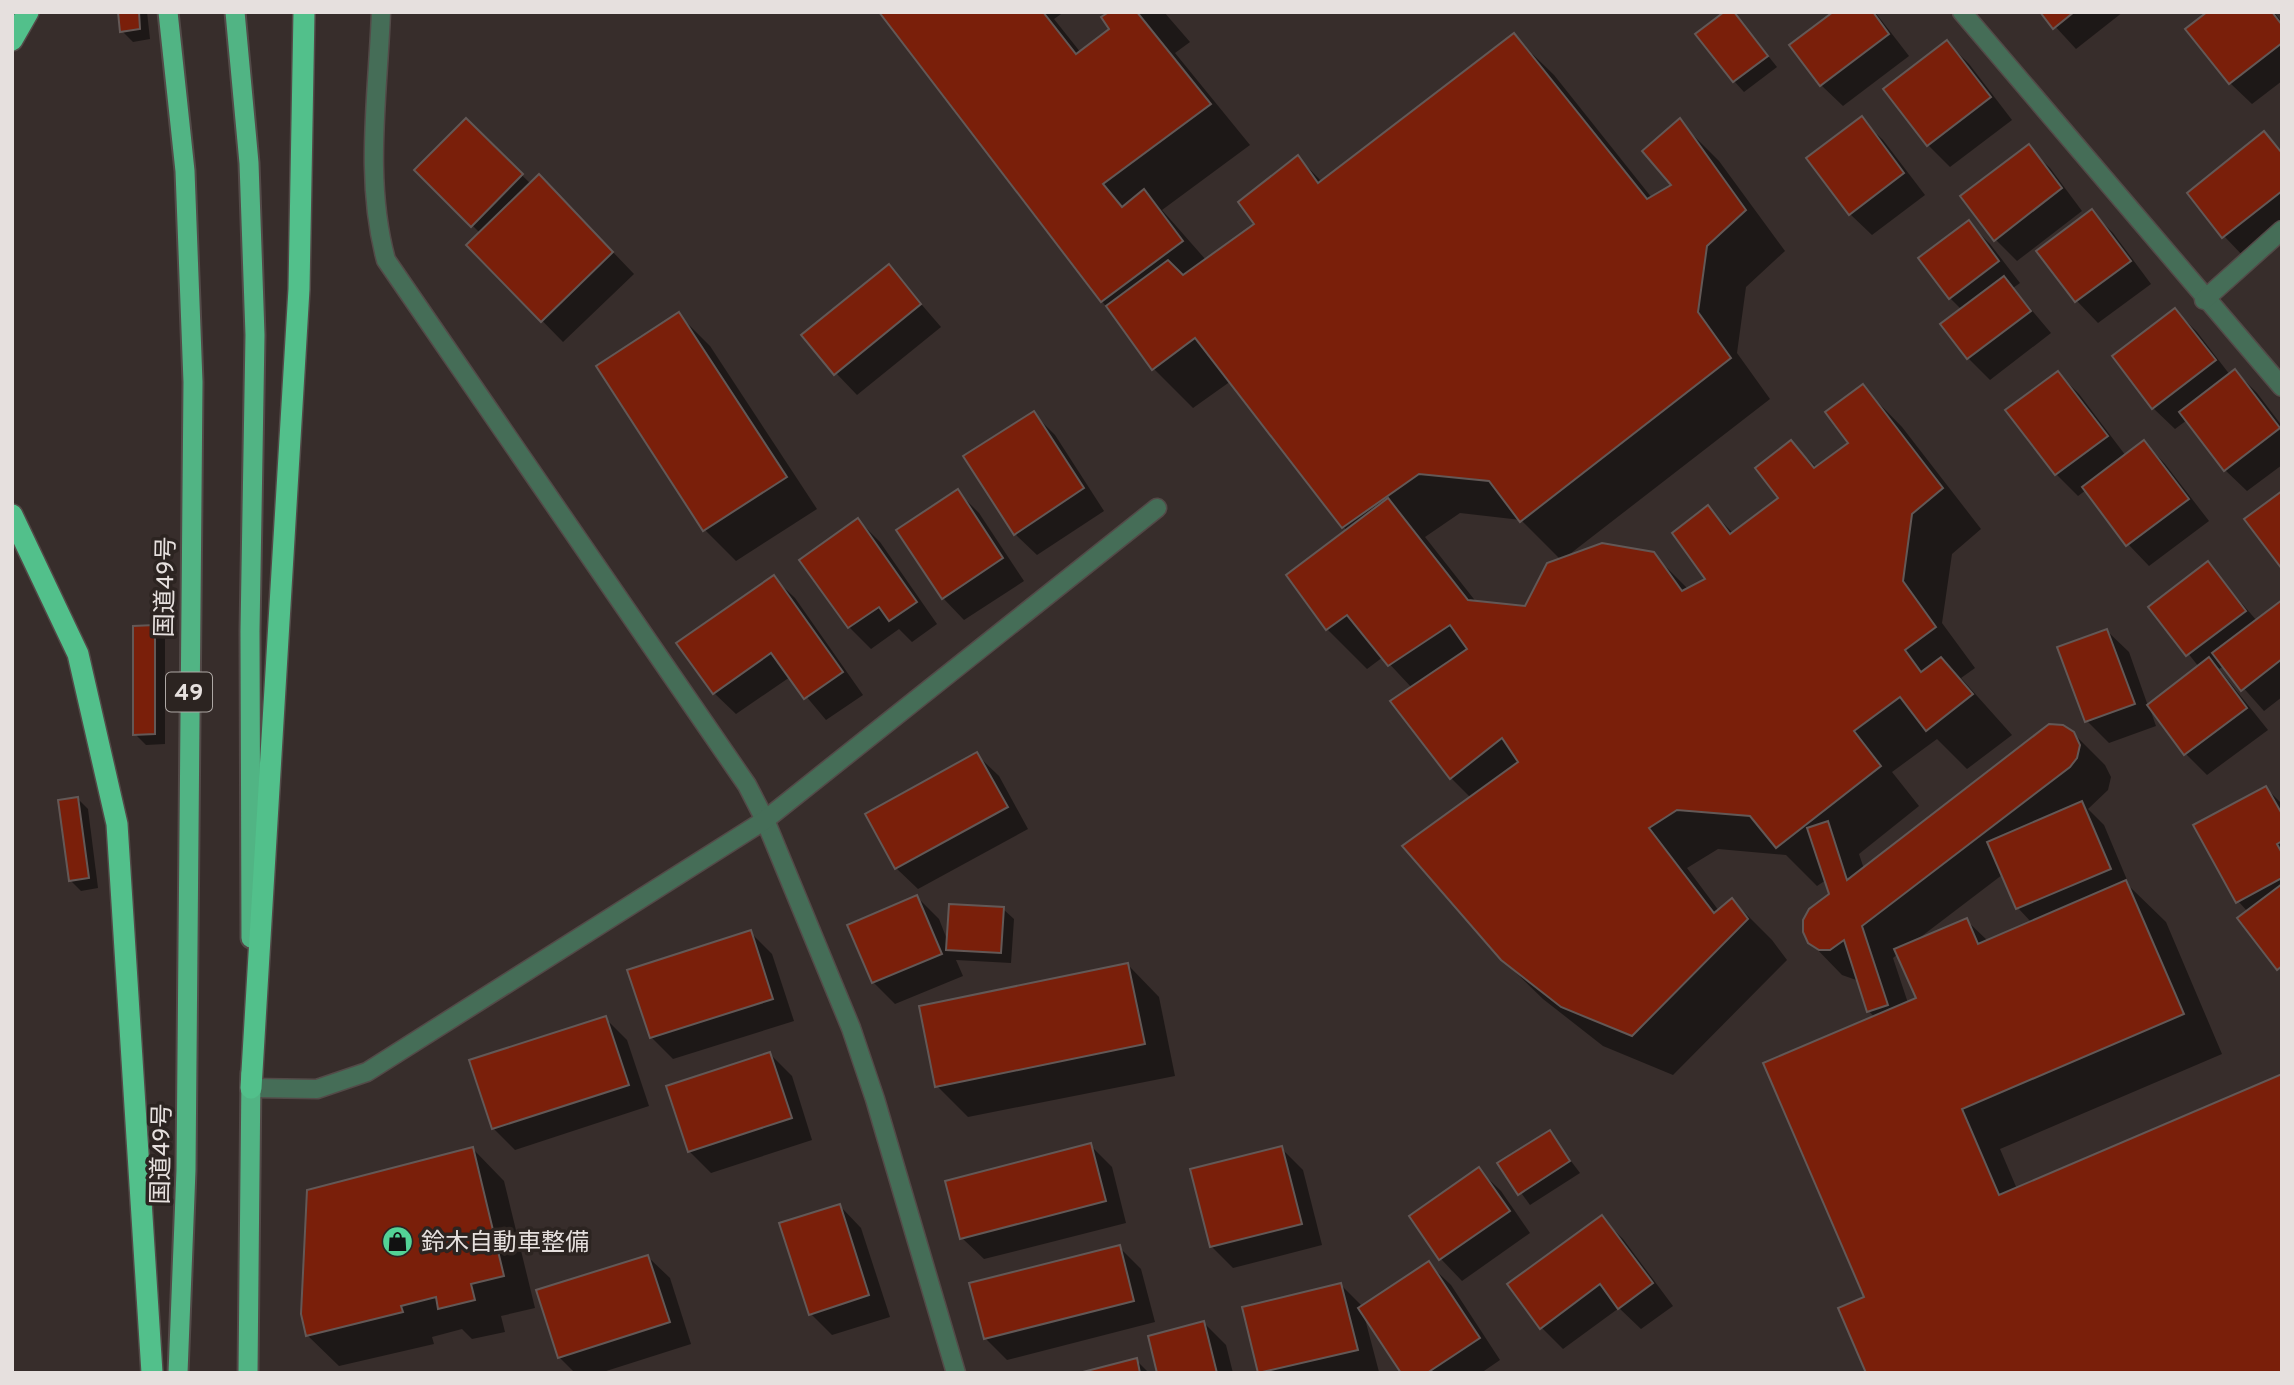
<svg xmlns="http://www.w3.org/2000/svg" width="2294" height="1385" viewBox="0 0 2294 1385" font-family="Overpass,'Noto Sans JP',sans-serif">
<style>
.shadow{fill:#0007;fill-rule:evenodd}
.building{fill:#7a1f0a;stroke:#635856;stroke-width:2}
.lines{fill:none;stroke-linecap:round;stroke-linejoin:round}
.minor-casing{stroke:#534a48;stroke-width:21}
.trunk-casing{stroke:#534a48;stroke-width:23}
.motorway-casing{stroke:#534a48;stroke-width:24}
.minor{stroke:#456d57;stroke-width:18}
.trunk{stroke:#51b484;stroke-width:19}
.motorway{stroke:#52c08b;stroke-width:21}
.labels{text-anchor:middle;stroke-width:7;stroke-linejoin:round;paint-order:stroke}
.shield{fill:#2c2421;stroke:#aea8a5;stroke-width:2}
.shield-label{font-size:23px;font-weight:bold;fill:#e6e0de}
.street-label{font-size:24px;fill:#e6e0de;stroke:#2c2421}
.poi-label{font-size:24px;fill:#e6e0de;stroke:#2c2421;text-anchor:start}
</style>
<rect width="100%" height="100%" fill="#372d2b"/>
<g class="shadow">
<polygon points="120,12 147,12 150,39 133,42 122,31"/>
<path d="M881 12H1064L1054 19 1081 53 1112 30V12H1164L1190 42 1175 53 1250 145 1162 210 1206 260 1256 224 1298 157 1322 182 1514 36 1554 75 1652 198 1673 185 1679 121 1719 161 1785 251 1746 287 1737 353 1770 399 1566 557 1653 554 1689 590 1708 580V508L1734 534 1781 499 1791 442 1817 468 1850 443 1863 387 1902 427 1981 529 1952 554 1942 623 1975 668 1961 678 2012 735 1967 769 1937 739 1892 772 1919 806 1859 854 1864 869 2073 733 2105 765 2111 777 2108 790 2088 809 2104 825 2130 887 2166 922 2222 1054 2000 1149 2017 1189 1866 1298 1875 1018 1869 1011 1859 981 1842 975 1810 942 1831 895 1826 880 1817 886 1786 855 1718 849 1687 868 1719 911 1732 900 1772 940 1787 960 1673 1075 1603 1046 1543 999 1502 959 1471 798 1451 778 1412 688 1383 657 1367 669 1327 629 1347 531 1231 381 1193 408 1153 368ZM1460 513 1521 520 1561 560 1526 607 1477 603 1425 537ZM2002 875 2018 908 2032 923 1988 941 1966 920 1918 939ZM1898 954 1918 999 1908 1003 1893 958Z"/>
<polygon points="1733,12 1777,67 1744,92 1734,81"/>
<polygon points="1835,12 1875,12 1909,56 1843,106 1821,85"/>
<polygon points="2042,12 2123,12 2076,49"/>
<polygon points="2210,12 2274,12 2282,22 2282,81 2252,104 2230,83"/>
<polygon points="1947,42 1969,64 2012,120 1950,167 1928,145 1885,89"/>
<polygon points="1861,119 1883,140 1925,195 1872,235 1850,214"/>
<polygon points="466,121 531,184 561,198 634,274 563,342 468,245 480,233 417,170"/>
<polygon points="2264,133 2282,151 2282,229 2245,258 2224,236"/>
<polygon points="2028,147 2050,168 2082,211 2017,261 1995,239"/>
<polygon points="2091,211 2113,233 2151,284 2098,323 2077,301 2039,252"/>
<polygon points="1969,223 1990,244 2020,283 2013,288 2051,333 1990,380 1968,358 1962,310 1950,298"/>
<polygon points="889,267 941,327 857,395 836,373"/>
<polygon points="2175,310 2197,332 2230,375 2235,371 2257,393 2282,426 2282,465 2247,491 2225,470 2187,420 2175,429 2153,408"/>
<polygon points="679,315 710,346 817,509 736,561 705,530 598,367"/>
<polygon points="2058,373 2079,394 2126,456 2144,442 2165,464 2209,521 2149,566 2128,544 2086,490 2078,496 2056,474 2008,411"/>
<polygon points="1033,413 1055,435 1104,511 1037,555 1015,534"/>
<polygon points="958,492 979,513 1024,581 964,620 943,598"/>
<polygon points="858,520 880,542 937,624 912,642 899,629 871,649 849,627"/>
<polygon points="2208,564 2257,621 2282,602 2282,697 2264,711 2224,666 2219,669 2268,730 2207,775 2186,754 2149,706 2156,726 2109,743 2087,721 2060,648 2107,631 2129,652 2148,706 2199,667 2151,607"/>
<polygon points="773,577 795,598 863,695 826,720 790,677 736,714 714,693"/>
<polygon points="154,627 165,638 165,744 146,745 135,734"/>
<polygon points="977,755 999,776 1028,829 918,889 896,868"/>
<polygon points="2266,788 2282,804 2282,972 2248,912 2238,901"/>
<polygon points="78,799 88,809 98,888 81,891 70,880"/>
<polygon points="917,897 939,919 948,942 1003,909 1014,919 1011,963 956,960 963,976 895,1004 873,982"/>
<polygon points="750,932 772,954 794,1021 673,1059 651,1037"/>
<polygon points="1128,965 1159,997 1175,1076 968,1117 937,1086"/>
<polygon points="605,1018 627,1040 649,1106 515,1150 493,1128"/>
<polygon points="770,1054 792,1076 812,1140 711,1173 689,1151"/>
<polygon points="1549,1132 1580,1173 1530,1205 1500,1164"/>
<polygon points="1090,1145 1112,1167 1126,1223 984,1259 962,1238"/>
<polygon points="1281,1148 1303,1170 1322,1245 1233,1268 1212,1247"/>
<polygon points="473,1149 504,1181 535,1308 501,1316 505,1332 472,1339 462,1329 432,1337 434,1344 339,1366 307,1335"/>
<polygon points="1479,1170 1501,1191 1530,1233 1462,1281 1441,1259 1411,1217"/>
<polygon points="840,1206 861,1228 890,1317 832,1335 811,1314"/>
<polygon points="1601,1217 1623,1239 1673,1306 1641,1329 1619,1308 1563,1349 1542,1328"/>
<polygon points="1119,1247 1141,1269 1155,1322 1007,1360 985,1338"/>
<polygon points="648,1257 670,1278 691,1344 600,1373 575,1373 559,1357"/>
<polygon points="1429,1264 1451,1285 1500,1360 1481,1373 1403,1373 1364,1315 1379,1372 1260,1373 1244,1309 1341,1285 1363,1307"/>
<polygon points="1204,1323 1226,1345 1233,1373 1159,1373"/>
<polygon points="1136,1360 1149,1373 1086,1373"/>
</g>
<g class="building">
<polygon points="118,12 139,12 140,29 120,32"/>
<polygon points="879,12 1043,12 1076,54 1109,29 1101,17 1109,12 1137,12 1211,104 1103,184 1122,207 1144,189 1183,241 1101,302"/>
<polygon points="1724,12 1734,12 1768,56 1733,82 1695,34"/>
<polygon points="1833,12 1873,12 1889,34 1820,86 1789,45"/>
<polygon points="2040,12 2074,12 2053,29"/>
<polygon points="2207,12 2272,12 2282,25 2282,43 2229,84 2185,29"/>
<polygon points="1514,33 1647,199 1671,185 1642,151 1680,118 1746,210 1707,246 1698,312 1731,358 1520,522 1489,481 1419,474 1342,528 1195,338 1152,370 1106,306 1168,260 1183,275 1254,224 1238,202 1298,155 1318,183"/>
<polygon points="1947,40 1991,97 1927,146 1883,89"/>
<polygon points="1862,116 1904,173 1849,215 1806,158"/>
<polygon points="466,118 523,174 471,227 414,170"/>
<polygon points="2264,131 2282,153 2282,191 2222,238 2187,193"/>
<polygon points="2029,144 2062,188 1994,241 1960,196"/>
<polygon points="539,174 613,252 541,322 466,245"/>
<polygon points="2092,209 2131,261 2075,302 2036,251"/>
<polygon points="1969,220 1999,261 1949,299 1918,258"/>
<polygon points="889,264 921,304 834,375 801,335"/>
<polygon points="2004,276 2031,311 1967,359 1940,324"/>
<polygon points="2175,308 2216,360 2152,409 2112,356"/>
<polygon points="679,312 787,477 703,531 596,366"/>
<polygon points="2235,369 2280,428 2224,471 2179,412"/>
<polygon points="2058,371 2108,436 2055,475 2005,410"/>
<polygon points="1863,384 1943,488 1912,514 1903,581 1936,627 1905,650 1921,672 1941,657 1973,694 1926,731 1900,697 1854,731 1881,766 1776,848 1750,816 1677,810 1649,828 1714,913 1732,898 1748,919 1632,1036 1561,1007 1501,960 1402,846 1518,762 1502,738 1450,779 1390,701 1467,649 1450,625 1388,666 1347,615 1326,630 1286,575 1388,498 1468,600 1525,606 1547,563 1602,543 1654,552 1682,591 1705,579 1672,533 1708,505 1730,534 1778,498 1755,468 1791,440 1814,468 1848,443 1825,412"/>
<polygon points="1034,411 1084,488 1014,535 963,456"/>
<polygon points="2144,440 2189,499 2126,546 2082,487"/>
<polygon points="958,489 1003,558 942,599 896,530"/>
<polygon points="2282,491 2282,569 2244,519"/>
<polygon points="858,518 917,602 889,621 879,607 848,628 799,560"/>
<polygon points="2208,561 2246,611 2186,656 2148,607"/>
<polygon points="774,575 843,672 804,699 771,653 713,694 676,643"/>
<polygon points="2282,600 2282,659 2241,691 2212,653"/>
<polygon points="155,625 155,734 133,735 133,626"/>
<polygon points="2107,629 2135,704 2085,722 2057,647"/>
<polygon points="2209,657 2247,708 2184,755 2147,705"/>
<polygon points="2049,724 2063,725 2074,732 2080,745 2077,758 2070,767 1862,926 1888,1005 1867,1012 1844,940 1830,950 1819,950 1808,943 1803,932 1803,920 1809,909 1829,894 1807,828 1828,821 1847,880"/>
<polygon points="977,752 1008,807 895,869 865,814"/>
<polygon points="2266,786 2282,814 2282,841 2277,844 2282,853 2282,878 2236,903 2193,825"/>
<polygon points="78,797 89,878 69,881 58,800"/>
<polygon points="2082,801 2111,869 2016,909 1987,842"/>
<polygon points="2126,880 2184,1014 1962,1109 1999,1195 2282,1074 2282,1373 1866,1373 1838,1308 1864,1297 1763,1063 1916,998 1894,949 1967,918 1978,944"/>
<polygon points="2282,884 2282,966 2277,970 2237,918"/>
<polygon points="917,895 942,954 872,983 847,925"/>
<polygon points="949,904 1004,907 1001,953 946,950"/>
<polygon points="751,930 773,999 650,1038 627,970"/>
<polygon points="1128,963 1145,1044 935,1087 919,1006"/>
<polygon points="606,1016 629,1085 492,1129 469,1060"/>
<polygon points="770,1052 792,1118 688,1152 666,1086"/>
<polygon points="1550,1130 1570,1161 1518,1195 1497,1163"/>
<polygon points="1091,1143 1106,1201 960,1239 945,1181"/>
<polygon points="1282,1146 1302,1224 1210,1247 1190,1169"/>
<polygon points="473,1147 504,1276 471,1284 475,1300 438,1309 436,1297 401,1306 403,1312 306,1336 301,1314 307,1190"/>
<polygon points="1479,1167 1510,1211 1439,1260 1409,1216"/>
<polygon points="840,1204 869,1295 809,1315 779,1223"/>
<polygon points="1602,1215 1653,1283 1618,1309 1600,1284 1540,1329 1507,1284"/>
<polygon points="1120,1245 1134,1301 984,1339 969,1283"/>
<polygon points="648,1255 670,1322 558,1358 536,1290"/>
<polygon points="1429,1261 1480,1338 1427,1373 1401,1373 1358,1308"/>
<polygon points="1341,1283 1358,1350 1258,1373 1242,1307"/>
<polygon points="1204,1321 1217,1373 1157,1373 1148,1336"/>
<polygon points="1137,1358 1140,1373 1079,1373"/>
</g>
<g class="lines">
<defs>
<g id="minor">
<path d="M381 12C378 94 364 180 386 260L747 785 765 820 851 1028 875 1099 956 1373"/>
<polyline points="1962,12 2282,387"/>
<polyline points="2204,300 2282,230"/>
<polyline points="251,1088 317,1089 367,1072 765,820 1157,508"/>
</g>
<g id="trunk">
<polyline points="168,12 185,171 193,382 186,1170 178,1373"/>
<polyline points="235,12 249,163 255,335 250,631 251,938"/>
<polyline points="248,1373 251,1073"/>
</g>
<g id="motorway">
<polyline points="12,40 28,12"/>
<polyline points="12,515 78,654 117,824 152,1373"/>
<polyline points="251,1088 299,289 304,12"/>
</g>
</defs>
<use href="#minor" class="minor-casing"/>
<use href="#trunk" class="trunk-casing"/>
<use href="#motorway" class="motorway-casing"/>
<use href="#minor" class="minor"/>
<use href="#trunk" class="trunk"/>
<use href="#motorway" class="motorway"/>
</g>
<defs>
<symbol id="shop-disc" viewBox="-11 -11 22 22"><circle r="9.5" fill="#53d396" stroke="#2c2421"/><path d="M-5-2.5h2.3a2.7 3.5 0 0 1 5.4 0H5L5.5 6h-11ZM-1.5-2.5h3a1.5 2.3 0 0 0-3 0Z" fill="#111"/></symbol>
</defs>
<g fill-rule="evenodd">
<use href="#shop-disc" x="380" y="1224" width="35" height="35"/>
</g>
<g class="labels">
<rect class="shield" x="166" y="672.5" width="46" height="39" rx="5"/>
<g class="shield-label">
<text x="189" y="700">49</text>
</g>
<g class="street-label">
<text transform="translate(165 587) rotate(-89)" y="8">国道49号</text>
<text transform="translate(161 1154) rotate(-89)" y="8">国道49号</text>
</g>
<g class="poi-label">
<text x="421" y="1250">鈴木自動車整備</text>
</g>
</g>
<rect width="2294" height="1385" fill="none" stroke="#e6e0de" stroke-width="28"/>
</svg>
